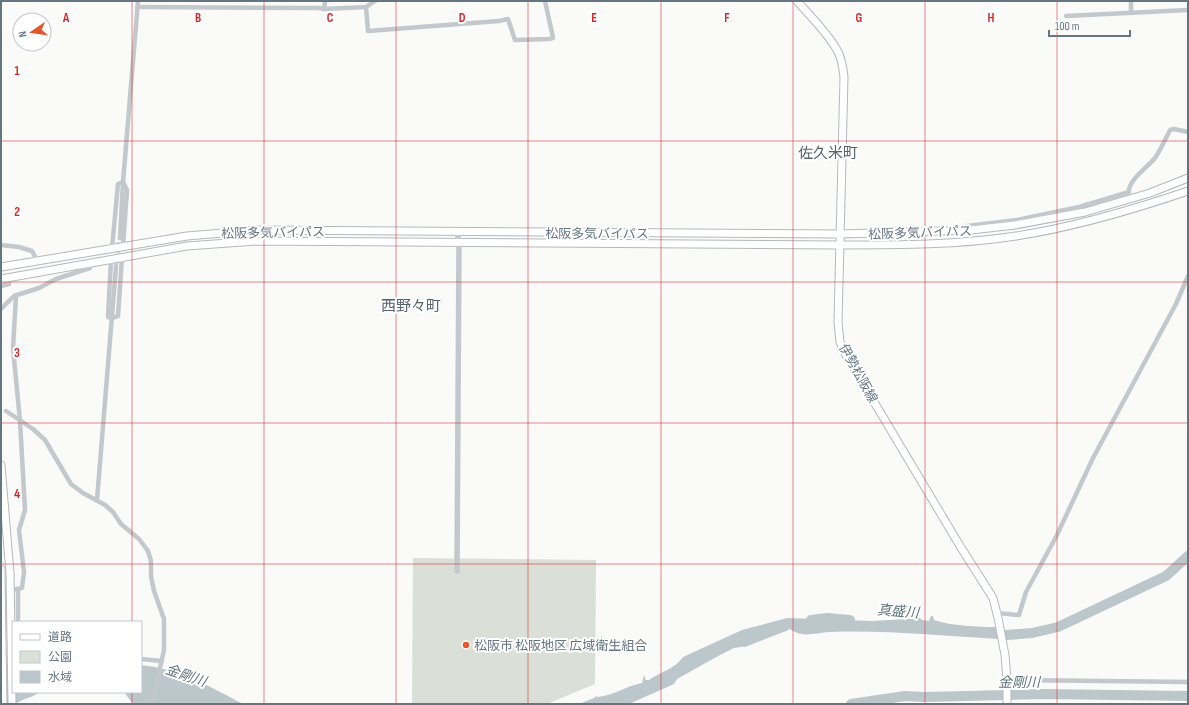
<svg xmlns="http://www.w3.org/2000/svg" width="1189" height="705" viewBox="0 0 1189 705" font-family="'Sofia Sans Condensed','Noto Sans JP',sans-serif">
<style>
.green{fill:#dadfd7}
.water{fill:#bbc7cb}
.lines{fill:none;stroke-linecap:round;stroke-linejoin:round}
.river{stroke:#bbc7cb;stroke-width:10}
.minor-tunnel{stroke:#d5d9db;stroke-width:4.5;stroke-dasharray:4.5 2;stroke-linecap:butt}
.primary-casing{stroke:#b5babe;stroke-width:9}
.trunk-casing{stroke:#b4b9bd;stroke-width:9}
.minor{stroke:#c3c8cc;stroke-width:4.5}
.tertiary{stroke:#c3c8cc;stroke-width:5.5}
.primary{stroke:#fff;stroke-width:7}
.trunk{stroke:#fff;stroke-width:7}
.trunk-bridge-casing{stroke:#b4b9bd;stroke-width:9;stroke-linecap:butt}
.trunk-bridge{stroke:#fff;stroke-width:7}
.grid{fill:none;stroke:#d62828;stroke-width:1;stroke-opacity:0.55}
.poi-dot{fill:#e4572e;stroke:#fff;stroke-width:1.5}
.labels{text-anchor:middle;stroke-width:4;stroke-linejoin:round;paint-order:stroke}
.street-label{font-size:13px;fill:#657683;stroke:#fff}
.poi-label{font-size:13px;fill:#657683;stroke:#fff;text-anchor:start}
.water-label{font-size:14px;font-style:italic;fill:#60757c;stroke:#fff}
.quarter-label{font-size:15px;fill:#57646e;stroke:#fff}
.grid-label{font-size:13px;text-anchor:middle;font-weight:bold;fill:#d62828;stroke:#fff;stroke-width:4;stroke-linejoin:round;paint-order:stroke}
</style>
<rect width="100%" height="100%" fill="#fafaf8"/>
<polygon class="green" points="413,558 596,560 595,684 547,704 412,704"/>
<g class="water">
<path d="M931 616H933L934 620C952 626 978 627 996 627L998 639C943 636 886 630 830 632 813 633 801 639 787 627L763 633 741 647 734 648 720 655 677 679 674 684 629 704H579L594 698 596 696 597 697C613 696 626 686 642 683L644 675 646 680H649C660 672 675 669 683 657L742 630 787 618 872 621 908 619H917L919 617 922 620 929 621Z"/>
<path d="M141 665C180 669 209 686 243 704H133L124 692H141Z"/>
<polygon points="13,676 13,692 40,692 31,697 25,699 14,704 1,704 1,678"/>
</g>
<g class="lines">
<g class="river">
<polyline points="811,620 827,618 850,620"/>
<polyline points="992,633 1007,635 1032,633 1058,627 1166,576 1188,556"/>
<polyline points="744,642 785,626"/>
<polyline points="851,704 905,696 924,697 1043,694 1188,696"/>
</g>
<polyline class="minor-tunnel" points="116,266 120,238"/>
<defs>
<path id="primary" d="M797 1C810 16 827 32 837 50 842 58 843 68 844 77L838 322 840 342 846 355 960 546 993 598 998 618 1005 655 1007 680V704"/>
<g id="trunk">
<polyline points="1,267 187,236 258,230 841,234 971,230 1015,225 1085,212 1150,193 1188,178"/>
<path d="M1 279 187 246 256 241 840 245C899 245 958 245 1016 236 1075 227 1132 210 1188 191"/>
<polyline points="1,465 10,573"/>
<polyline points="1,569 1,577"/>
</g>
</defs>
<use href="#primary" class="primary-casing"/>
<use href="#trunk" class="trunk-casing"/>
<g class="minor">
<polyline points="138,7 319,8 324,9 366,7 375,1"/>
<polyline points="366,7 368,31 499,21 508,19 515,40 549,39 553,38 552,33 545,1"/>
<polyline points="324,9 325,1"/>
<polyline points="1131,12 1131,1"/>
<polyline points="1066,16 1188,10"/>
<polyline points="123,182 127,190 123,246"/>
<path d="M962 229 967 226 1017 220 1079 207 1129 192C1128 180 1148 167 1155 158 1161 149 1165 140 1170 130L1174 129 1188 132"/>
<polyline points="120,238 123,182 138,1"/>
<polyline points="1,245 19,247 32,251 37,260"/>
<polyline points="112,248 118,184 123,182"/>
<polyline points="111,259 108,317 112,318"/>
<polyline points="1,286 9,284 7,278"/>
<polyline points="1,309 14,296 39,288 56,279 90,268 92,262"/>
<polyline points="112,318 118,316 122,257"/>
<polyline points="6,411 33,429 45,440 71,484 83,493 105,505 113,512 121,524 139,539 148,551 151,561 151,576 154,591 164,619 164,650 152,704"/>
<polyline points="97,500 116,266"/>
<polyline points="18,589 18,622"/>
<polyline points="1,592 22,588 24,572 19,530 25,510 20,421 13,348 16,296"/>
<polyline points="997,613 1019,615 1026,592 1057,535 1093,458 1176,304 1188,276"/>
<polyline points="141,659 162,661"/>
<polyline points="1007,680 1188,682"/>
</g>
<polyline class="tertiary" points="457,232 459,242 457,571"/>
<use href="#primary" class="primary"/>
<use href="#trunk" class="trunk"/>
<defs>
<g id="trunk-bridge">
<polyline points="10,573 12,704"/>
<polyline points="1,577 3,704"/>
</g>
</defs>
<use href="#trunk-bridge" class="trunk-bridge-casing"/>
<use href="#trunk-bridge" class="trunk-bridge"/>
</g>
<path class="grid" d="M132 1V622M264 1V704M396 1V704M528 1V704M661 1V704M793 1V704M925 1V704M1057 1V704M1 141H1188M1 282H1188M1 423H1188M1 564H1188M132 692V704"/>
<circle class="poi-dot" cx="466" cy="645" r="4"/>
<g class="labels">
<g class="street-label">
<text transform="translate(273 232) rotate(-1)" y="5">松阪多気バイパス</text>
<text transform="translate(920 232) rotate(-2)" y="5">松阪多気バイパス</text>
<text x="597" y="238">松阪多気バイパス</text>
<text transform="translate(859 373) rotate(61)" y="5">伊勢松阪線</text>
</g>
<g class="poi-label">
<text x="474" y="650">松阪市 松阪地区 広域衛生組合</text>
</g>
<g class="water-label">
<text transform="translate(898 611) rotate(5)" y="5">真盛川</text>
<text transform="translate(186 675) rotate(19)" y="5">金剛川</text>
<text x="1019" y="687">金剛川</text>
</g>
<g class="quarter-label">
<text x="828" y="158">佐久米町</text>
<text x="411" y="311">西野々町</text>
</g>
</g>
<g class="grid-label">
<text x="66" y="22">A</text>
<text x="198" y="22">B</text>
<text x="330" y="22">C</text>
<text x="462" y="22">D</text>
<text x="594" y="22">E</text>
<text x="727" y="22">F</text>
<text x="859" y="22">G</text>
<text x="991" y="22">H</text>
<text x="17" y="75">1</text>
<text x="17" y="216">2</text>
<text x="17" y="357">3</text>
<text x="17" y="498">4</text>
</g>
<rect width="1189" height="705" fill="none" stroke="#657683" stroke-width="4"/>
<rect x="12" y="621" width="130" height="72" fill="#ffffff" stroke="#c1c8cd"/>
<rect x="20" y="634" width="20" height="6" fill="#ffffff" stroke="#c1c8cd"/>
<text x="48" y="641" font-size="12" fill="#657683">道路</text>
<rect x="20" y="651" width="20" height="12" fill="#dadfd7" stroke="#c1c8cd"/>
<text x="48" y="661" font-size="12" fill="#657683">公園</text>
<rect x="20" y="671" width="20" height="12" fill="#bbc7cb" stroke="#c1c8cd"/>
<text x="48" y="681" font-size="12" fill="#657683">水域</text>
<g transform="translate(32 32) rotate(257)"><circle r="19" fill="#ffffff" stroke="#c1c8cd"/>
<path d="M0-3L7 15L0 10L-7 15Z" fill="#e4572e"/>
<text y="-6" font-size="11" font-weight="bold" text-anchor="middle" fill="#657683">N</text>
</g>
<path d="M1049 30v6h81v-6" fill="none" stroke="#657683" stroke-width="2"/>
<text x="1055" y="30" font-size="12" fill="#657683" stroke="#ffffff" stroke-width="3" paint-order="stroke">100 m</text>
</svg>
